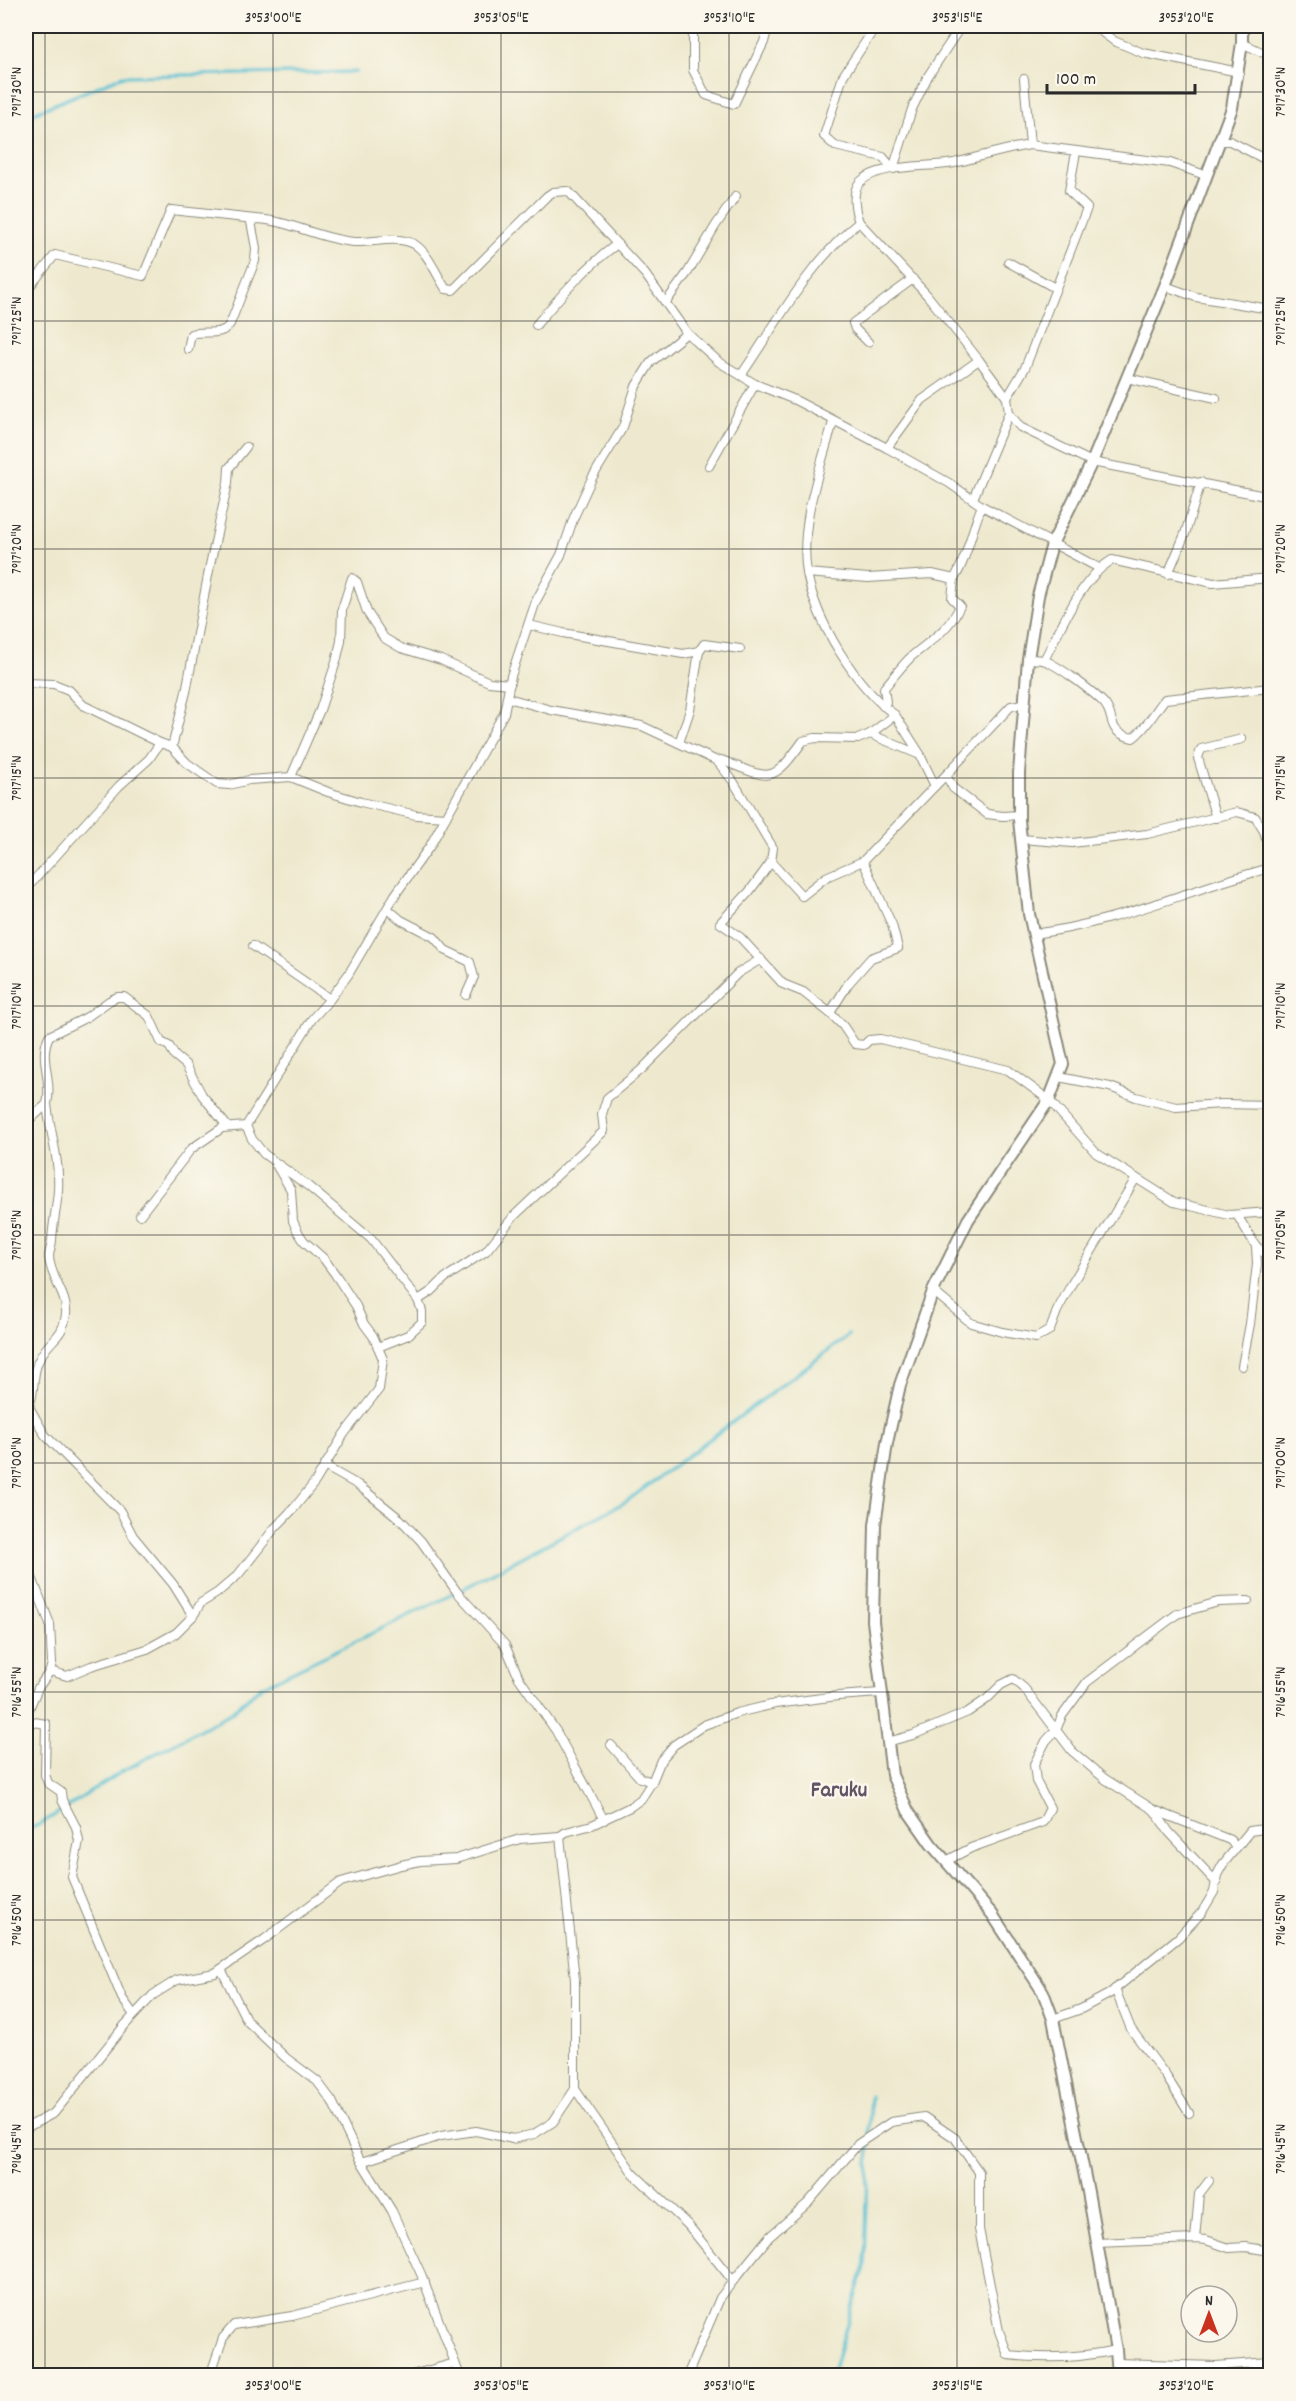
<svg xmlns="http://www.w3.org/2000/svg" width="1296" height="2401" viewBox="0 0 1296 2401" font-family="Dekko,sans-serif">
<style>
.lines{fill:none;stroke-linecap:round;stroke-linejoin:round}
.stream{stroke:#57bfd3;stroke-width:3}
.street-casing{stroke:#8c8a7c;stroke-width:10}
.secondary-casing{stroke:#8c8a7c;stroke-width:14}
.street{stroke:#fff;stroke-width:8}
.secondary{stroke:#fff;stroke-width:10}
.ticks{fill:none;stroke:#2b2b2b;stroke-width:1.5;stroke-opacity:0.45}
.labels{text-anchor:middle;stroke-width:5;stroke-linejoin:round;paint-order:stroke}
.quarter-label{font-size:22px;font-weight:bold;fill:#625566;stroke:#fbf7ec}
.neatline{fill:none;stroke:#2b2b2b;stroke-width:2}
.ticks-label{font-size:15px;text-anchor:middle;fill:#2b2b2b}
</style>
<rect width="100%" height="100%" fill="#fbf7ec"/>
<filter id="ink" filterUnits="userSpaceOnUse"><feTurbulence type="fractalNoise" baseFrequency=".0167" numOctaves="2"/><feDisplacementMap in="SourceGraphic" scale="12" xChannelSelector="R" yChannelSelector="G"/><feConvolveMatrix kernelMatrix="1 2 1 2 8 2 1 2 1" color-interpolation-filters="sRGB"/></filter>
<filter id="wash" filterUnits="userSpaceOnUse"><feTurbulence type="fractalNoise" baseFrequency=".008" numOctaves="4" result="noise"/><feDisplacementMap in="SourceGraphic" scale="24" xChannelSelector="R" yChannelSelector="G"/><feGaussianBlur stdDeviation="1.35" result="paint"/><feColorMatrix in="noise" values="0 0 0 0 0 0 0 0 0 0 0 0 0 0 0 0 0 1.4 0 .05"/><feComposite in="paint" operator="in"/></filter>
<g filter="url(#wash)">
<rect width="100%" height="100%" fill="#eee9ce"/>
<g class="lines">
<g class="stream">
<polyline points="26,116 123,76 356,72"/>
<polyline points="26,1831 42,1823 123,1771 229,1714 261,1687 457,1592 627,1501 849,1335"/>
<polyline points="869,2133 871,2096"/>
<polyline points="832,2376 865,2263 869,2140"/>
</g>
</g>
</g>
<g filter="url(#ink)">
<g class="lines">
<defs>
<g id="street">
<polyline points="693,26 693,70 706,95 734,104 764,42 768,26"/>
<polyline points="876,26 843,76 824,136 835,146 883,157 893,169"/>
<polyline points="1094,26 1114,41 1143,53 1239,72"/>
<polyline points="1242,43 1270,56"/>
<polyline points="1024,79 1030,145"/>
<polyline points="1219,141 1230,141 1270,162"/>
<polyline points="893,169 912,109 928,76 961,26"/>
<path d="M1205 175 1170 163 1030 145C1004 149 979 157 954 163 927 168 880 163 860 182 851 192 855 211 859 222L927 295 979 360 1007 398 1009 413 1020 427 1092 462 1270 497"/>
<polyline points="1008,262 1055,288"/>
<polyline points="1165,286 1196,297 1270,309"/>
<polyline points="27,290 55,255 143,276 171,210 255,219"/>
<polyline points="666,302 688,272 716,225 736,196"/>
<path d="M536 325C561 295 586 267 617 244"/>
<polyline points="868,342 855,329 853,323 913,279"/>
<path d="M188 349 191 334C205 330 222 337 230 324L255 261 256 248 251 222 255 219C289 220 319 239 354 242 372 243 397 235 414 244 428 252 437 276 446 289L453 290 547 196 553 192 568 191 645 274 687 333 719 362 755 384 795 400 887 448 949 483 982 506 1099 568"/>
<path d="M742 374C778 321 809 263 859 222"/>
<polyline points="1127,378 1216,398"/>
<polyline points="1007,398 1025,368 1087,208 1069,191 1076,152"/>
<polyline points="246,447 229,468 228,483 210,565 186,692 172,747 187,763 217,784 229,785 249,780 291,777 328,792 361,802 416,815 446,817"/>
<polyline points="887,448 922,400 979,360"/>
<polyline points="709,466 755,384"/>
<polyline points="973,499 1009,413"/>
<path d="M807 573C799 523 820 470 833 422"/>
<polyline points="1168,574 1185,534 1201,482"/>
<polyline points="529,625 563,633 683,654 699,651 704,644 740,649"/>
<path d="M1028 659C1034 659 1041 659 1046 661 1060 667 1092 691 1103 702 1117 716 1104 732 1133 738 1147 728 1154 712 1165 699L1270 688"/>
<path d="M1044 660C1061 628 1081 578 1112 560L1213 583 1270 578"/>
<polyline points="26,683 54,684 69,690 83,705 160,743"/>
<path d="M508 698 551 710 642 726 717 761 721 760C770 779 771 786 803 741L815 738 858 739 870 734 920 755 935 786 946 775 953 788 987 814 1003 816 1019 815"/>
<path d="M883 706 886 702 884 688C893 678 902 665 912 656 931 640 949 630 960 606L952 598 954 579"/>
<polyline points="895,715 920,754"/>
<path d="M870 734 895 715C855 686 816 622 807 573L868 578 932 574 954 579C968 557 971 530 982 506"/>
<polyline points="679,743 690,710 699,651"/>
<polyline points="717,761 733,781 773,848 771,862"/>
<polyline points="946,775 1011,706 1024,704"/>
<polyline points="291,777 320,710 336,662 341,641 342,609 352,578 357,582 367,612 384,638 401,648 441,660 489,682 510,684"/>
<polyline points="1216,818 1198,758 1201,749 1242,739"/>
<polyline points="1021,839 1072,843 1147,834 1237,812 1255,817 1264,831 1270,852"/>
<polyline points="863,861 826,877 802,896 771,862 749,892 720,923 740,937 783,984 803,992 830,1013 843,1026 855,1044 864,1045 869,1040 880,1039 1008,1070 1049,1100 1096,1153 1174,1202 1229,1215 1270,1212"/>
<polyline points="26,889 119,786 149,759 160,743 172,747"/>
<polyline points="388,909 401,920 434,937 445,950 470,962 474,977 466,995"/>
<path d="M1033 934C1119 923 1189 889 1270 868"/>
<polyline points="253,946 330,999"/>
<polyline points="830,1013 848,984 871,958 898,948 892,925 863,861 935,786"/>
<polyline points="1059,1077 1110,1087 1136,1097 1176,1107 1222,1104 1270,1105"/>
<path d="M26 1119 34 1116 47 1104C53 1078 38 1059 49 1036L87 1017 109 1001 117 997H124L149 1016 161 1042 169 1046 175 1056 186 1065 202 1095 227 1126"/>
<polyline points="140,1215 191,1149 222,1128 246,1126"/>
<polyline points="1237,1215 1256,1246 1257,1264 1250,1324 1242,1366"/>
<polyline points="1256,1246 1270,1258"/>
<polyline points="933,1291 971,1323 1002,1332 1036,1338 1050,1330 1057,1311 1071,1285 1136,1178"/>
<polyline points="418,1300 432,1291 445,1278 486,1251 513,1217 604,1131 602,1114 607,1098 641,1070 738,973 761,959"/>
<polyline points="378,1347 408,1335 422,1322 422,1311 418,1300 371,1239 308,1186 264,1154 252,1139 246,1126 312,1019 330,999 348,975 395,895 430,846 446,817 504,713 511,676 536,601 561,555 574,517 592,478 623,427 636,386 651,362 687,333"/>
<polyline points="29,1407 45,1435 120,1511 133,1536 173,1584 193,1616"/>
<path d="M26 1412C37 1395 30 1373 41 1356 51 1338 63 1338 66 1314 68 1296 50 1277 49 1257 49 1251 52 1246 52 1240 53 1223 57 1206 58 1190 60 1160 50 1133 47 1104"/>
<polyline points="324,1466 358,1485 400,1519 421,1541 457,1592 505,1645 519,1678 556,1731 604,1820"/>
<polyline points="26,1562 50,1624 52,1663 50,1671 38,1688 28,1711 28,1721 46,1724 45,1775 48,1783 61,1792 62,1800 76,1827 79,1841 72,1877 122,1998 134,2015"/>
<polyline points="50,1671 67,1676 91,1666 147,1649 176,1633 193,1616 201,1603 217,1593 238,1575 274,1529 295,1507 315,1482 344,1434 379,1389 383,1359 373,1336 364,1324 356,1306 335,1274 324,1259 304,1241 298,1232 293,1221 291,1190 276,1165"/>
<polyline points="887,1742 913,1735 968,1712 987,1699 1001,1685 1013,1679 1024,1688 1072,1751 1105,1779 1154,1810 1230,1840 1236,1847"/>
<polyline points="611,1745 640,1778 652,1782"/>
<polyline points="1154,1810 1169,1832 1216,1882"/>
<polyline points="946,1861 971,1848 1043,1822 1050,1808 1036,1781 1034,1764 1046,1741 1056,1730 1062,1716 1087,1682 1177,1614 1218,1602 1248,1601"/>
<polyline points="221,1969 247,2021 286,2058 317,2081 332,2101 359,2158 392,2211 421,2274 460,2376"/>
<polyline points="1115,1989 1131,2029 1166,2076 1189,2113"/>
<polyline points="1053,2019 1081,2009 1109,1994 1178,1938 1202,1912 1214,1892 1217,1875 1223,1864 1250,1831 1270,1828"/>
<polyline points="575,2089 633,2173 688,2225 733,2281 720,2298 687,2376"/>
<polyline points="26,2128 54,2113 125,2025 153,1995 177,1980 215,1973 265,1939 341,1882 401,1865 420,1861 456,1859 520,1839 560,1836 566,1832 592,1825 630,1807 641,1799 652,1782 661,1760 674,1745 704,1725 737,1713 775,1704 838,1696 880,1693"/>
<polyline points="361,2162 441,2136 476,2131 513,2139 534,2134 553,2122 575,2089 575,1980 560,1836"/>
<polyline points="1195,2239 1199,2194 1209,2181"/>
<polyline points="1096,2243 1195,2239 1206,2240 1229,2248 1246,2247 1270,2251"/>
<path d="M733 2281 769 2237 808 2203 858 2144 891 2122 924 2117 955 2138 979 2172V2229L999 2331 1008 2355C1044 2359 1080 2358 1116 2350"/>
<polyline points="1117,2363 1216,2366 1270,2362"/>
<polyline points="26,2373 31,2376"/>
<polyline points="210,2376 223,2338 234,2325 292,2316 425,2282"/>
<polyline points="408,2376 455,2363"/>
</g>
<polyline id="secondary" points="1118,2376 1116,2350 1088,2192 1053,2019 1043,1992 992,1914 931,1844 908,1811 892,1775 873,1621 875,1525 887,1443 900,1385 933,1291 968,1220 1049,1100 1063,1064 1029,914 1019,820 1019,773 1028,659 1038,596 1052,544 1092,462 1165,286 1232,108 1242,43 1242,26"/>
</defs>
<use href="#street" class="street-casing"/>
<use href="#secondary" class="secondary-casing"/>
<use href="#street" class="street"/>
<use href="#secondary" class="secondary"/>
</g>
</g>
<path class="ticks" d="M45 26V2376M273 26V2376M501 26V2376M729 26V2376M957 26V2376M1186 26V2376M26 92H1270M26 321H1270M26 549H1270M26 778H1270M26 1006H1270M26 1235H1270M26 1463H1270M26 1692H1270M26 1920H1270M26 2149H1270"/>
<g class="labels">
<g class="quarter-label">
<text x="839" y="1796">Faruku</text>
</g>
</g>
<rect width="1296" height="2401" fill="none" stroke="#fbf7ec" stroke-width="66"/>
<g transform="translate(1209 2314)"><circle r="28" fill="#fbf7ec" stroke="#a8a59f" stroke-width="1.5"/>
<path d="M0-4.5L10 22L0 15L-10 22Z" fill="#c8321e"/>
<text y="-9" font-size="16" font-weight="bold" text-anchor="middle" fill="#2b2b2b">N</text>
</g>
<path d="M1047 84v9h148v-9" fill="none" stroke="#2b2b2b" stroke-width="3"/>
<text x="1056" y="84" font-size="18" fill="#2b2b2b" stroke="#fbf7ec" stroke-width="4.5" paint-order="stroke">100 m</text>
<rect x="33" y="33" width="1230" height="2335" class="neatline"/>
<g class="ticks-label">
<text x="273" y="22">3°53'00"E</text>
<text x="501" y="22">3°53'05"E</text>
<text x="729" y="22">3°53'10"E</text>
<text x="957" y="22">3°53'15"E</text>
<text x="1186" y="22">3°53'20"E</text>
<text transform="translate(16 92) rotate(-90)" y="5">7°17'30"N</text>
<text transform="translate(1280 92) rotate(-90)" y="5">7°17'30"N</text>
<text transform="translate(16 321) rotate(-90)" y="5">7°17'25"N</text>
<text transform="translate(1280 321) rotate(-90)" y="5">7°17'25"N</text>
<text transform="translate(16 549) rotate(-90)" y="5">7°17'20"N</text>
<text transform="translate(1280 549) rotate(-90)" y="5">7°17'20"N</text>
<text transform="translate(16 778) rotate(-90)" y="5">7°17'15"N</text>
<text transform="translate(1280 778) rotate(-90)" y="5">7°17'15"N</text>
<text transform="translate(16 1006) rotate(-90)" y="5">7°17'10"N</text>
<text transform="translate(1280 1006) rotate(-90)" y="5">7°17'10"N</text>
<text transform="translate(16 1235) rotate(-90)" y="5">7°17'05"N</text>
<text transform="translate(1280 1235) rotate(-90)" y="5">7°17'05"N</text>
<text transform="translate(16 1463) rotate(-90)" y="5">7°17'00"N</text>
<text transform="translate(1280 1463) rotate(-90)" y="5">7°17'00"N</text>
<text transform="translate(16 1692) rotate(-90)" y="5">7°16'55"N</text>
<text transform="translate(1280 1692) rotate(-90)" y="5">7°16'55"N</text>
<text transform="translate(16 1920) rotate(-90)" y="5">7°16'50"N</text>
<text transform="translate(1280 1920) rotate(-90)" y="5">7°16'50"N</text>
<text transform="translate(16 2149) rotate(-90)" y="5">7°16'45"N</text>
<text transform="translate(1280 2149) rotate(-90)" y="5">7°16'45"N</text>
<text x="273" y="2390">3°53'00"E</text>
<text x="501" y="2390">3°53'05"E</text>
<text x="729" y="2390">3°53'10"E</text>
<text x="957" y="2390">3°53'15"E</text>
<text x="1186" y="2390">3°53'20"E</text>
</g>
</svg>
